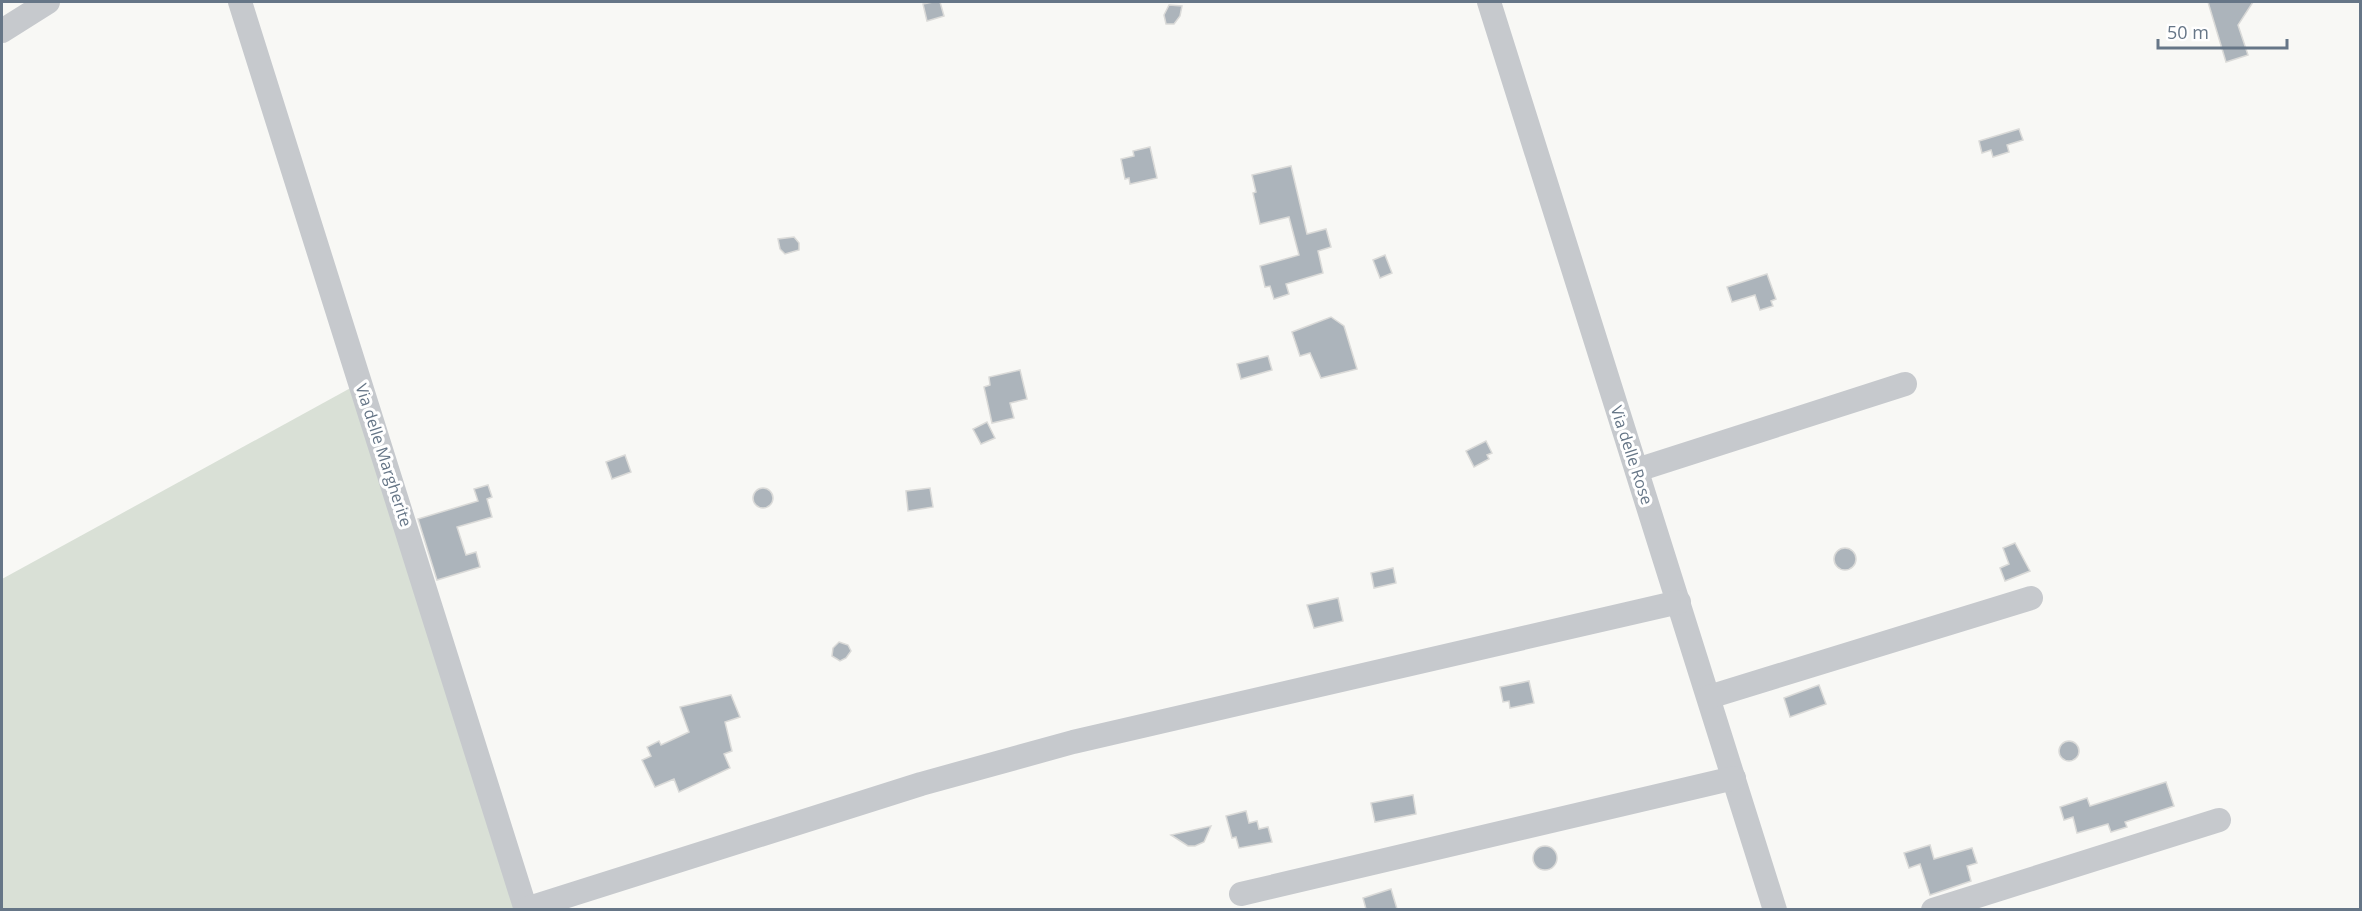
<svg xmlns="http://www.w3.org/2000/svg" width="2362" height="911" viewBox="0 0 2362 911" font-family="'Open Sans',sans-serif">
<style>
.green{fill:#d9e0d6}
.building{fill:#acb4bb;stroke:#dadad8;stroke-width:1.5}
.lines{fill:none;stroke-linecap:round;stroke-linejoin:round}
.minor{stroke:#c6c9cd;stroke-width:24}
.labels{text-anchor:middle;stroke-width:6;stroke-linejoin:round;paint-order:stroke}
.street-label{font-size:16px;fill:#667687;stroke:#fff}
</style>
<rect width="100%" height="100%" fill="#f8f8f5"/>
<polygon class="green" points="356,385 519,909 2,910 2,579"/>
<g class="building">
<polygon points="933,2 940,2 944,16 927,21 923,4"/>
<polygon points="2208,2 2253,2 2238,25 2248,55 2226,62"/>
<polygon points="1169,5 1182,6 1180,16 1174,24 1166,24 1164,15"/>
<polygon points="2019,129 2023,140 2007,145 2009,152 1993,157 1991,150 1982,153 1979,141"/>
<polygon points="1150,147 1157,178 1130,184 1129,178 1125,179 1121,159 1134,156 1133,151"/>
<polygon points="1291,166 1307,234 1326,229 1331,247 1318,251 1323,273 1286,284 1289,294 1274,299 1270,286 1265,287 1260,266 1299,255 1289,217 1260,224 1253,193 1256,192 1252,175"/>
<polygon points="794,237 799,243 799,250 785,254 780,249 778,239"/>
<polygon points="1385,255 1392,273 1380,278 1373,260"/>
<polygon points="1767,274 1776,299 1771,301 1773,306 1760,310 1755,295 1732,302 1727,287"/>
<polygon points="1331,317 1344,326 1357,369 1321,378 1310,353 1300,356 1292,332"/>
<polygon points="1268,356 1272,370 1241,379 1237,364"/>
<polygon points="1020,370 1027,399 1010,403 1014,418 992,423 984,387 990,385 989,377"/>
<polygon points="987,422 995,438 981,444 973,429"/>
<polygon points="1486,441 1492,453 1487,455 1489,459 1474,467 1466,451"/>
<polygon points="625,455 631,472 612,479 606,462"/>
<polygon points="488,485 492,497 487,499 492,517 457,527 466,555 476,552 480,567 437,580 418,519 478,501 474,489"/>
<polygon points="930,488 933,507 908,511 906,491"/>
<circle cx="763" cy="498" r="10"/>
<polygon points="2015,543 2030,571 2005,581 2000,568 2009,564 2003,548"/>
<circle cx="1845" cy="559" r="11"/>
<polygon points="1393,568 1396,583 1374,588 1371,573"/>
<polygon points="1338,598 1343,621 1314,628 1307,605"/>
<polygon points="839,642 848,645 851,651 846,658 840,661 832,656 833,648"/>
<polygon points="1529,681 1534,703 1510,708 1509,701 1503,702 1500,687"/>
<polygon points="1819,685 1826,704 1790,717 1784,698"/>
<polygon points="731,695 740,717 725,722 732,751 724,754 730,768 679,792 674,779 655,787 642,760 651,756 647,747 659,741 661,745 689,732 680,707"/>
<circle cx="2069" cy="751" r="10"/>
<polygon points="2166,782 2174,806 2125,822 2127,827 2111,832 2108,824 2077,833 2073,817 2064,820 2060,807 2087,798 2090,806"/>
<polygon points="1413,795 1416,814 1375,822 1371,803"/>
<polygon points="1246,811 1249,823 1257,821 1259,829 1268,827 1272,842 1239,848 1236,837 1232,838 1226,816"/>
<polygon points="1211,826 1204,842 1195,846 1188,846 1171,835"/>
<polygon points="1930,845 1934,859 1972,848 1977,863 1967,866 1971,881 1930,895 1920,864 1909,868 1904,853"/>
<circle cx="1545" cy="858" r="12"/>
<polygon points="1391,889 1397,909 1366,909 1363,898"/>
</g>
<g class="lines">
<g class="minor">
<polyline points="240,2 526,910"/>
<polyline points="1489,2 1775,910"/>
<polyline points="2,31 48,2"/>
<polyline points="1637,470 1905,384"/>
<polyline points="1709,697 2031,598"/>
<polyline points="1241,894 1734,778"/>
<polyline points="526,909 921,784 1073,742 1679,602"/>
<polyline points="1933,910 2219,820"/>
</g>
</g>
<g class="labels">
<g class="street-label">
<text transform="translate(384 455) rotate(72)" y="6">Via delle Margherite</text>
<text transform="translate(1632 455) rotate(72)" y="6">Via delle Rose</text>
</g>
</g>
<rect width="2362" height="911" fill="none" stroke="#667687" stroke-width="6"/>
<path d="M2158 39v9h129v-9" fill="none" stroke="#667687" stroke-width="3"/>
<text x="2167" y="39" font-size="18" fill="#667687" stroke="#ffffff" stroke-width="4.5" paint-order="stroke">50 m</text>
</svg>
